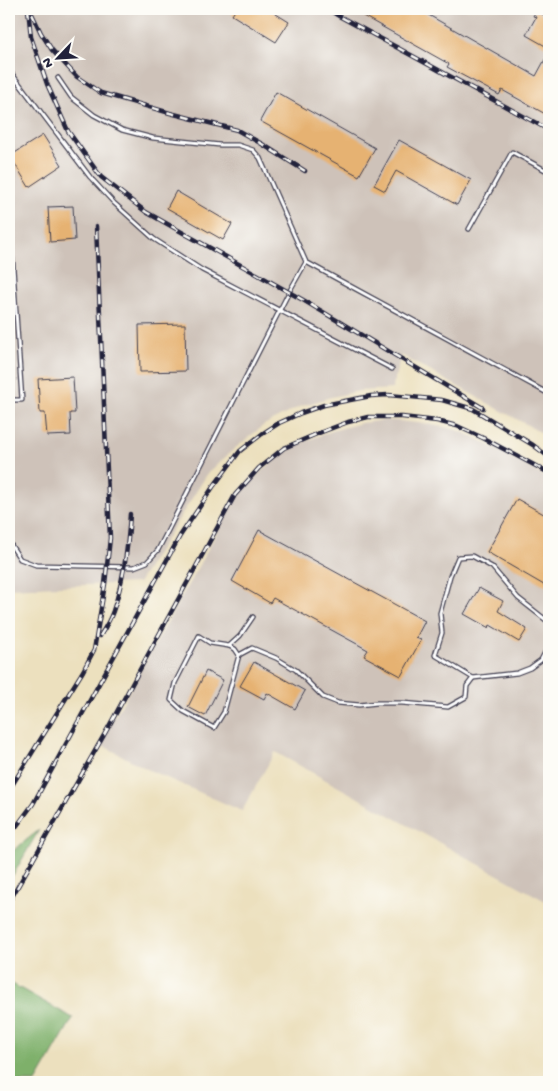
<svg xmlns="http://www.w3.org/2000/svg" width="558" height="1091" viewBox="0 0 558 1091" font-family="'Gochi Hand',sans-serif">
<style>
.industrial{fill:#cec2b9}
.forest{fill:#7eb06b;stroke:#506953}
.building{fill:#e6b272}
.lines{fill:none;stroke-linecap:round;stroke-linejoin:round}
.lane-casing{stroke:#403e4f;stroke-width:5.5}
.lane{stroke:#fff;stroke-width:3}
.rail-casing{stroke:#22223b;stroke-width:4.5}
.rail{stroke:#fdfcf7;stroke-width:2.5;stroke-dasharray:8;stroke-linecap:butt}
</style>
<rect width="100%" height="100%" fill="#fdfcf7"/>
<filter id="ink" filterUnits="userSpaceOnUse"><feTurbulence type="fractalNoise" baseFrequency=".02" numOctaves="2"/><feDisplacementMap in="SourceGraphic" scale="10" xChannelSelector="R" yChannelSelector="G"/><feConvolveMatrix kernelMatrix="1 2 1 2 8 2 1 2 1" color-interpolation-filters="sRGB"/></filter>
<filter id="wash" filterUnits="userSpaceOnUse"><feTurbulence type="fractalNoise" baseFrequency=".0096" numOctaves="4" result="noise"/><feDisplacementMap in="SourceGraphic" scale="20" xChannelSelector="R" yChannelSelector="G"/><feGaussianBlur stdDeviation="1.12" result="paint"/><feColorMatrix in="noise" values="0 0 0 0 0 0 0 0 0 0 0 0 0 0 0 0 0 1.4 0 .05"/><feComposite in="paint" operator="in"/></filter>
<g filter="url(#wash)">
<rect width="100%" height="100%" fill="#ece0be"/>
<g class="industrial">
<polygon points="9,9 549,9 549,437 401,355 392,389 359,391 327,398 299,407 264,425 234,449 208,473 138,583 9,588"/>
<polygon points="385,420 430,424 457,430 476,438 549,479 549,903 275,752 242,811 149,770 100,744 225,518 236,501 249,483 278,457 303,442 332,431 361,423"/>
</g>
<g class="forest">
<polygon points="39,830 9,882 9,854"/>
<polygon points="9,982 73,1018 36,1082 9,1082"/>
</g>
<g id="blocks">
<g class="building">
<polygon points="236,9 268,9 289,22 276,42 232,15"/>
<polygon points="366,9 418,9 536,76 549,52 549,116 502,90 499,95 447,67 449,64 363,16"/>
<polygon points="536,11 549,17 549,48 526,35 536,17 533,16"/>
<polygon points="276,92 375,148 359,176 260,121"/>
<polygon points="43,135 62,165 29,187 10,156"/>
<polygon points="399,140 471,180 457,205 396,171 385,191 374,185"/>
<polygon points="176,191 232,224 223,240 167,208"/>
<polygon points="73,206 75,240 50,242 48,207"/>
<polygon points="185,324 186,371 140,372 139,325"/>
<polygon points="73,377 75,413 70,413 71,435 47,436 45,413 40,413 38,379"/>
<polygon points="517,499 549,517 549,588 487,552"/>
<polygon points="259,530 425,621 416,638 421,640 401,676 364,656 368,650 273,598 270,603 232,581"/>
<polygon points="479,588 503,601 498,611 527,629 519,642 490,625 489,628 464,614"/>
<polygon points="254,662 305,691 295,709 267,693 264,699 240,686"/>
<polygon points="206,671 223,680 205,716 188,707"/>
</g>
</g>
</g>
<g filter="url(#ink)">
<use href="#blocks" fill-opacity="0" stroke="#403e4f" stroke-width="1"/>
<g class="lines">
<defs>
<g id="lane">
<polyline points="539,9 549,14"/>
<polyline points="9,70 90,177 114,203 154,239 202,270 392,369"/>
<polyline points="9,87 16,81"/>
<polyline points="9,208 22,400 9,400"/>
<polyline points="469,229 512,152 549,172"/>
<polyline points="306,262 549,394"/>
<polyline points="9,542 20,559 36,565 134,567 147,562 158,550 289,292 306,262 260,158 253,150 238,145 220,145 153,138 122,130 94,115 71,97 58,78"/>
<polyline points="253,617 240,636 229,646 210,643 199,636 175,683 171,700 183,711 214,728 224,712 239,655 252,648 276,658 296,670 323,697 338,703 359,705 377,703 402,703 448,707 466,697 467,686 473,678"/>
<polyline points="549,621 546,620 518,598 492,567 472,556 458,557 450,576 440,613 442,633 435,655 473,678 517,673 530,668 541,660 549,645"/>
<polyline points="229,646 235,649 239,655"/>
<polyline points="390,1081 395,1082"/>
</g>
</defs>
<use href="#lane" class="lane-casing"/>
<use href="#lane" class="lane"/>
<defs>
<g id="rail">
<polyline points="28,9 31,37 47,84 68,131 101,177 146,212 303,300 483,408"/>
<polyline points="328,9 339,16 549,130"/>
<polyline points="32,14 41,33 52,50 77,77 101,93 170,113 237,130 262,144 305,171"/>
<path d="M100 636C105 628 110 620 113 611 124 580 128 547 130 514"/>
<polyline points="9,790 83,671 94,650 105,584 110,538 96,226"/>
<polyline points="9,833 16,827 33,804 180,536 213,487 240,451 262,434 279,423 301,413 324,405 371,396 388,395 411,397 442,400 473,409 533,445 549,457"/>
<polyline points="9,902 108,728 235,495 259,468 284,448 319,433 348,422 368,417 402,417 437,421 457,426 483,438 549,473"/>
</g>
</defs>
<use href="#rail" class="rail-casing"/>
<use href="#rail" class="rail"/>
</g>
</g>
<rect width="558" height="1091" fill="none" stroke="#fdfcf7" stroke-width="30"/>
<g transform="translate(58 58) rotate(245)" stroke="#fdfcf7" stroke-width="4" paint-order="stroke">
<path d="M0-4L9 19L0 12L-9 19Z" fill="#22223b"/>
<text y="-8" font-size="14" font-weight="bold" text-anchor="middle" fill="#22223b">N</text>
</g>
</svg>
